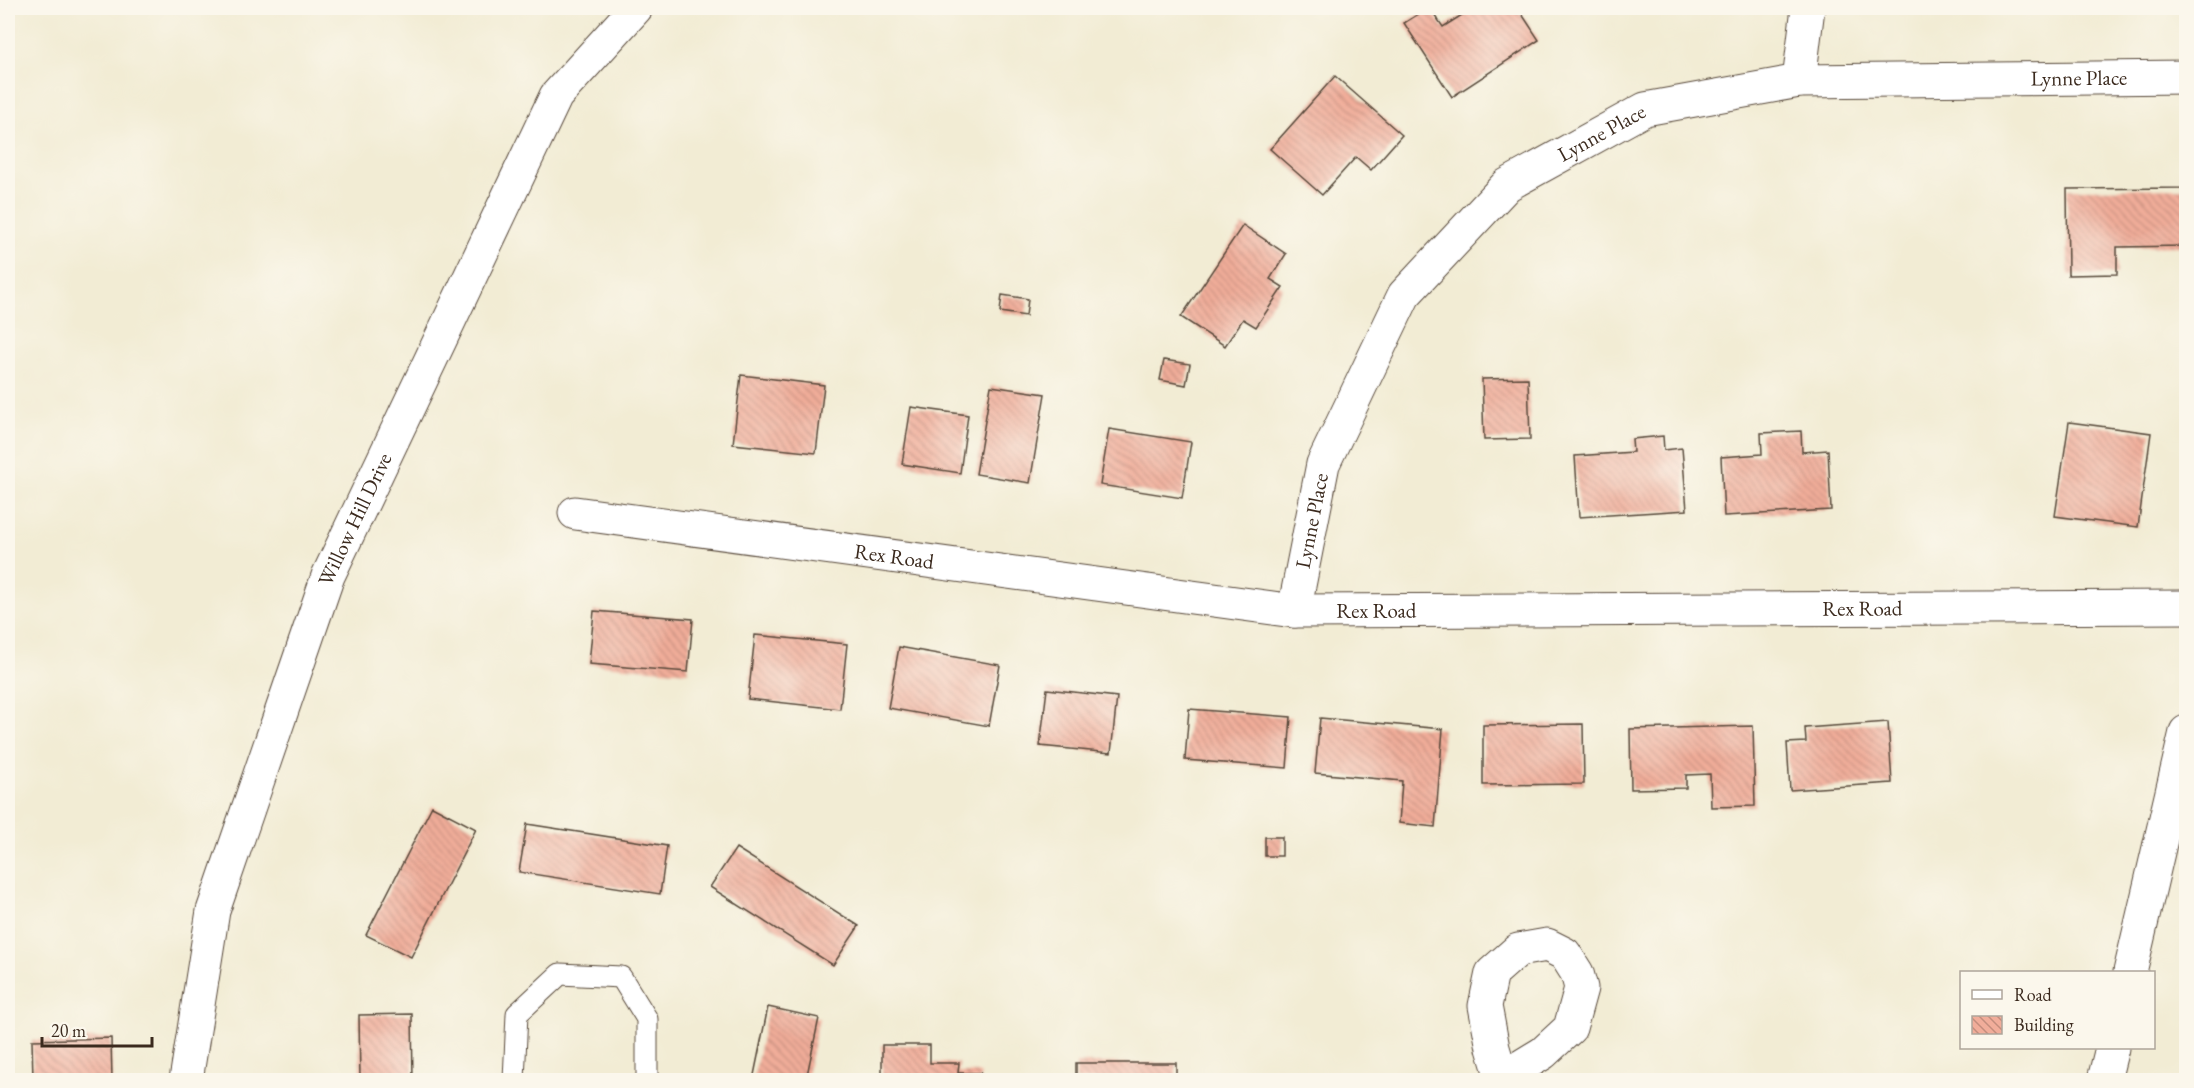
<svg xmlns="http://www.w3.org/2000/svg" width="2194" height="1088" viewBox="0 0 2194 1088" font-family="'EB Garamond',serif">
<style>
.building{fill:url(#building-back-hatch)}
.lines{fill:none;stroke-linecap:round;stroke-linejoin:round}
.service-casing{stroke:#564739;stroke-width:23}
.minor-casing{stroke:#564739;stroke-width:35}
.service{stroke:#fff;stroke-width:21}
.minor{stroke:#fff;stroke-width:33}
.labels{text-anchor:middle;stroke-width:4.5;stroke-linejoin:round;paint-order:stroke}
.street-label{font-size:21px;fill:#3b2a1e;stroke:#fbf7ec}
</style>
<defs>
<pattern id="building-back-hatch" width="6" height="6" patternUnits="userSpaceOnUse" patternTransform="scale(1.5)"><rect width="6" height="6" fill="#f1ad9a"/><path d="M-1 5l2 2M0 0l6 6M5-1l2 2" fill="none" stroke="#c48d7d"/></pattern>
</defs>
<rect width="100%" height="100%" fill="#fbf7ec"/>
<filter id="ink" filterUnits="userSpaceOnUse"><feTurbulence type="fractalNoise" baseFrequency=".0167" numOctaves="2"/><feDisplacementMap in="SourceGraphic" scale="12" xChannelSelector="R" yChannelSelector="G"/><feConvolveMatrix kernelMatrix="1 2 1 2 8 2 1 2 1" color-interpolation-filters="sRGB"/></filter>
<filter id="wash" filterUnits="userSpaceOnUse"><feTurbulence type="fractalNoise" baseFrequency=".008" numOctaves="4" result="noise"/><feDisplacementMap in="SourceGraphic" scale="24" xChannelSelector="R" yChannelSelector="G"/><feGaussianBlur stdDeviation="1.35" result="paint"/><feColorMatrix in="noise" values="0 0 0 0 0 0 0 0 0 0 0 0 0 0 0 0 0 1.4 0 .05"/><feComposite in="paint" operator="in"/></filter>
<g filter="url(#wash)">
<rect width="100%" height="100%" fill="#f2ecd4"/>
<g id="blocks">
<g class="building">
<polygon points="1428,8 1430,8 1443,27 1473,8 1518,8 1539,40 1452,97 1404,23"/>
<polygon points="1335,76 1402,135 1371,170 1356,157 1322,195 1270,149"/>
<polygon points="2182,174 2186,174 2186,246 2117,247 2117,274 2068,275 2067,189 2183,188"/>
<polygon points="1243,225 1286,254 1270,279 1283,287 1256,327 1243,319 1225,346 1181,317"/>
<polygon points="1002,295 1028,299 1026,316 1000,312"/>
<polygon points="1164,360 1190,364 1186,385 1160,380"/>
<polygon points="741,375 824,385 816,453 733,444"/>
<polygon points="1528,378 1530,439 1484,440 1482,379"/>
<polygon points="991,386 1045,394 1030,483 976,474"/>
<polygon points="911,407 968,415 960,473 902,464"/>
<polygon points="2069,422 2151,433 2138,527 2055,516"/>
<polygon points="1109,429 1191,442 1182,498 1100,485"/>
<polygon points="1801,431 1802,452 1828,450 1831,510 1724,516 1721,457 1762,454 1761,433"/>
<polygon points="1663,436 1664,450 1682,448 1687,510 1579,517 1575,456 1633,452 1632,439"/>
<polygon points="594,611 693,619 688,672 589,664"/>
<polygon points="755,635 847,644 840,709 748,699"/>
<polygon points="899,647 1000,665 989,726 888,708"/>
<polygon points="1047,689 1117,697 1111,753 1040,746"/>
<polygon points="1189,709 1291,717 1287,768 1185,760"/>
<polygon points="1320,718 1443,729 1435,827 1399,823 1402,781 1315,773"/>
<polygon points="1888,722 1892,783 1790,790 1787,743 1806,742 1805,728"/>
<polygon points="1583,724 1584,784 1483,785 1483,725"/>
<polygon points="1753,726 1755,806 1711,807 1710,774 1686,775 1686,788 1631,789 1630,729"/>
<polygon points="432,806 476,829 411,957 366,935"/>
<polygon points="527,824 667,846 660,894 519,872"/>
<rect x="1265" y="837" width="17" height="19"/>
<polygon points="736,848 859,926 833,965 710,887"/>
<polygon points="768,1007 819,1018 806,1080 753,1080"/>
<polygon points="412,1014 413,1080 360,1080 359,1015"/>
<polygon points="111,1038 112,1080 33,1080 32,1040"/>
<polygon points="882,1045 930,1045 930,1063 959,1063 958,1073 981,1073 980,1080 882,1080"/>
<rect x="1076" y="1063" width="100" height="17"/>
</g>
</g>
</g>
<g filter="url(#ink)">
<use href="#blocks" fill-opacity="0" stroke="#564739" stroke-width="1.5"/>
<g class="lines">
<defs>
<polyline id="service" points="514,1080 517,1014 560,974 621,977 647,1019 647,1080"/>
<g id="minor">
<polyline points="1799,81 1808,8"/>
<path id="s1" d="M575 513 1294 611 2186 607"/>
<path id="s2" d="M1294 611 1323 464 1404 295 1507 185 1645 109 1799 81 2186 77"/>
<polygon points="1547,945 1565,954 1577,973 1581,988 1570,1028 1543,1053 1502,1078 1493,1048 1485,1006 1492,973 1518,950"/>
<polyline points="2130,972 2186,732"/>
<path id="s3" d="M186 1080 213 911 328 576 556 96 636 8"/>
<polyline points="2104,1080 2112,1048"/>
</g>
</defs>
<use href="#service" class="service-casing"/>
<use href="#minor" class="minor-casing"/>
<use href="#service" class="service"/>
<use href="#minor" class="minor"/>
</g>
</g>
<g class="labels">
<g class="street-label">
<text dy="7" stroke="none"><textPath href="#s2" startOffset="1082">Lynne Place</textPath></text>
<text dy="7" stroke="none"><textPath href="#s2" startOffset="596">Lynne Place</textPath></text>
<text dy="7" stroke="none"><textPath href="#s3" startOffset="588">Willow Hill Drive</textPath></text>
<text dy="7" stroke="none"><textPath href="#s2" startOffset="92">Lynne Place</textPath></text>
<text dy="7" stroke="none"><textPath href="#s1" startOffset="322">Rex Road</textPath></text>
<text dy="7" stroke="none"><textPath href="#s1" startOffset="1294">Rex Road</textPath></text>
<text dy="7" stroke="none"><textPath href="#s1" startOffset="808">Rex Road</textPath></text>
</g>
</g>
<rect width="2194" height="1088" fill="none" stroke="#fbf7ec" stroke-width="30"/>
<rect x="1960" y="971" width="195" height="78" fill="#fbf7ec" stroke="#aea59a" stroke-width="1.5"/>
<rect x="1972" y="990" width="30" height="9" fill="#ffffff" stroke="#aea59a" stroke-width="1.5"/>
<text x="2014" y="1001" font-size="18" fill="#3b2a1e">Road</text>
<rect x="1972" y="1016" width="30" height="18" fill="url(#building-back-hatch)" stroke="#aea59a" stroke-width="1.5"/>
<text x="2014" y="1031" font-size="18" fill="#3b2a1e">Building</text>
<path d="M42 1037v9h110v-9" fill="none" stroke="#3b2a1e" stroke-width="3"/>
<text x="51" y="1037" font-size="18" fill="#3b2a1e" stroke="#fbf7ec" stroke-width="4.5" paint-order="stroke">20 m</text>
</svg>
